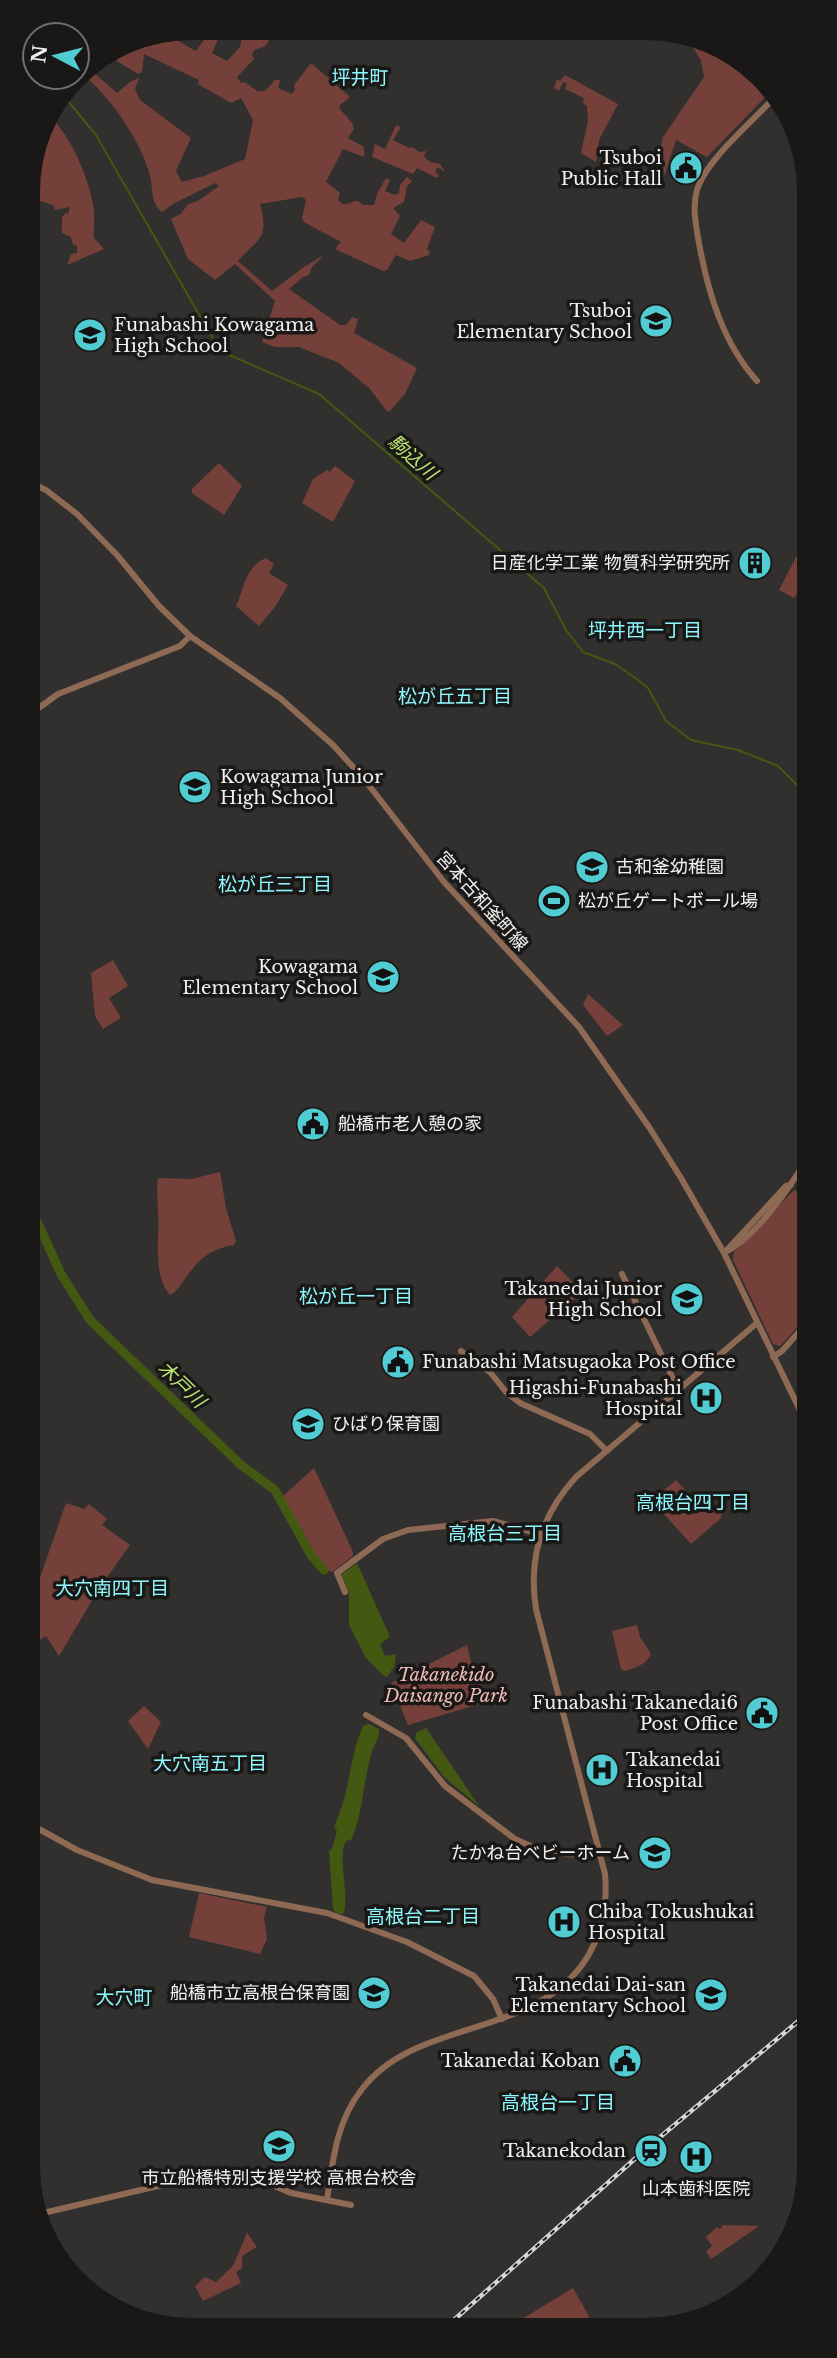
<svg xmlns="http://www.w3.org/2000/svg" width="837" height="2358" viewBox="0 0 837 2358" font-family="'Libre Baskerville','Noto Sans JP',serif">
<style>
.green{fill:#76403a}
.water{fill:#435912}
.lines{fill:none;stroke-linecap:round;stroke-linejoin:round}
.stream{stroke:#435912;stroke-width:2}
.river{stroke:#435912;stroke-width:9}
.minor{stroke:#8e6a55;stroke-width:6}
.rail-casing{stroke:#d7d6d4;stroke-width:4.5}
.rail{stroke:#191817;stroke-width:2;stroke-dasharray:5;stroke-linecap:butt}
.labels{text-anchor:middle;stroke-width:7;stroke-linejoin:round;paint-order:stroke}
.poi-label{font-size:18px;fill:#f2f1f0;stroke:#191817;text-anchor:end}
.street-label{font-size:18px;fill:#f2f1f0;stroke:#191817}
.park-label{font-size:18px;font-style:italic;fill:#f0bcb5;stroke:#191817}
.neighbourhood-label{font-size:19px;fill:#8df8fe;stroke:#191817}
.water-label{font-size:19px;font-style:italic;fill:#bde872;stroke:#191817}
</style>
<rect width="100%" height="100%" fill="#32302e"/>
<g class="green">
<path d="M207 28H215V32H221L212 53 227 61 240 47 244 31 256 37 261 28 270 29 266 39 269 41 265 46 254 50 252 55 254 59 237 77 241 83 245 82 257 91H265L275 80H280L278 88 292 94 295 90 294 85 311 63 350 97 341 104 339 108 352 123 354 129 348 138 364 147V157L343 149 326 182 340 193 338 200C346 209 349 201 358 201L363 205H374L377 194 386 178 390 180 385 191 395 195 399 193 400 185 407 177 412 181 407 186 404 202 393 208 400 216 391 234 404 243 421 220 435 227 427 249 430 252 429 255 410 261 396 255 387 270 383 271 335 249 341 242 304 222 302 218 306 200 302 197 260 204C270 241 257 238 238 261L272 291 304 267 324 255 312 267 309 275 303 277 289 289 340 325H346L352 317 358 319 354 333 417 368 405 394 390 411H387L369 388 339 363 299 347H275L262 342 275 301 235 264 215 280 188 259 171 219 181 214 188 204 198 201 219 186 215 183 173 204 162 212C149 202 154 186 149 172 138 135 109 97 81 72L87 67 117 93 130 82 139 78 135 89 140 100 191 138 176 171 182 182 204 176 245 159 253 120 241 98 231 103 198 84 199 80 144 54 142 72 138 74 112 58C122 42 141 33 160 34 171 35 186 46 196 51L208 34Z"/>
<polygon points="671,31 678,31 761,76 770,92 707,157 676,140 664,177 650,177 655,172 663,137 704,77 701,60 687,39 684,41 678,34"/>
<polygon points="565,75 618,104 599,140 596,162 581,153 588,121 587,106 583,103 584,98 565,89 567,83 563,82 559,91 554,88 557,79 560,81"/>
<path d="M48 115C71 134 90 181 94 210 95 220 93 229 94 238L104 249 67 265 71 254 77 253V246L73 245 71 237 62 233V217L66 213 68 214 70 207 55 210 54 206C45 202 36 200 28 196V180L45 120Z"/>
<polygon points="396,125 401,127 393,140 409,148 413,147 419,152 426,151 424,157 430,162 440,164 445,172 438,167 435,171 439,176 437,178 417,168 413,174 372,157 375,144 385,149"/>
<polygon points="219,463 242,486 224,515 192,493 192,489"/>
<polygon points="335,466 355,481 333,522 302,503 313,479 327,470 330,472"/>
<polygon points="805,540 806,541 806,580 794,598 779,590"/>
<path d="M266 558 274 564 269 573 288 585 275 607 259 626 236 606C245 586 245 567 266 558Z"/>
<polygon points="113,960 128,986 109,998 121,1018 103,1029 95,1016 91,973"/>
<polygon points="588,994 623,1025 607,1036 583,1005"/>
<path d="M220 1172 226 1208 236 1241 234 1245C212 1248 197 1260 185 1279 180 1285 177 1292 170 1295 152 1274 160 1238 158 1212 158 1200 156 1191 158 1178L191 1179Z"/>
<polygon points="794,1190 807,1196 807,1317 780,1346 773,1344 733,1260 734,1252"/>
<polygon points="557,1266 582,1292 530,1337 512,1317"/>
<path d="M314 1468 353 1552V1556L332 1572C309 1563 293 1519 281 1498Z"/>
<polygon points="676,1480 700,1507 708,1510 723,1510 720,1519 691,1544 652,1501"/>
<polygon points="66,1503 84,1509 89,1504 107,1519 102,1525 130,1545 100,1587 59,1656 46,1636 30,1646 30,1590 35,1592"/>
<path d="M637 1625 640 1637 651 1654C646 1665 635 1668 624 1671L621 1669 612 1631Z"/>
<polygon points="467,1645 474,1675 493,1700 408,1725 391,1683"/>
<polygon points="144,1706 161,1722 148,1749 128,1721"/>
<polygon points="199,1893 267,1907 264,1918 267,1939 260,1954 189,1937"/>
<polygon points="723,2225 759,2226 711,2259 706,2251 712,2246 706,2237 717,2227 720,2229"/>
<polygon points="247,2233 257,2247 242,2256 242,2268 236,2272 241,2283 203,2301 195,2286 205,2277 216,2282 233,2266"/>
<polygon points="573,2288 595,2327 509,2327"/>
</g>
<g class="water">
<polygon points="357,1563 390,1637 380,1644 385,1656 396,1654 394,1667 387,1677 384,1676 366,1658 349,1625 349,1593 341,1575"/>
<path d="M369 1724 379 1729C380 1738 373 1746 371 1755 363 1783 363 1813 351 1840L346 1841C337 1855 349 1891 344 1913L341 1914 335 1912 333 1908 329 1851 332 1849 337 1831 334 1827C338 1817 342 1806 345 1796 351 1772 353 1748 363 1726Z"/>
<polygon points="426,1728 479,1806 444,1777 415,1738 416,1733"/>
</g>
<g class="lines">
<polyline class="stream" points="63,95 96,135 220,351 319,394 544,588 566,630 583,652 615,664 638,680 648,688 666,721 691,740 738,750 778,766 797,785"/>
<polyline class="river" points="30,1212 36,1219 61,1274 90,1320 241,1465 275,1490 311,1555 324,1570"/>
<g class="minor">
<path d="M757 381C723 343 708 293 699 243 696 226 692 207 697 190 706 160 752 122 773 99"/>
<polyline points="29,482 46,490 77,514 117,555 159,606 190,636 280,698 333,745 364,779 444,882 579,1027 649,1127 681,1178 724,1253 808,1427"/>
<polyline points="29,715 58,694 180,646 190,636"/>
<polyline points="725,1252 786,1186 791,1185"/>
<path d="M724 1253C756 1237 788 1190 807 1159"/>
<polyline points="622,1274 679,1391"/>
<polyline points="461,1351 490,1372 506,1392 520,1403 590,1434 607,1451"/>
<polyline points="773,1357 782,1351 807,1323"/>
<polyline points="345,1592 337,1573 383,1539 408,1530 493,1521 540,1534"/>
<polyline points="366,1715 406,1738 445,1786 515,1839 533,1847 565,1854 583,1855 601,1852"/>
<polyline points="39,1829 77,1850 152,1880 327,1913 407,1942 474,1976 493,1999 502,2019"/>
<path d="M327 2200C333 2160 336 2122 362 2089 416 2019 527 2039 582 1965 601 1939 608 1906 605 1874L536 1609C528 1559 541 1515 576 1477L757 1323"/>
<polyline points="39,2214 162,2185 218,2176 253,2177 291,2193 351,2205"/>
</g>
<defs>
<polyline id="rail" points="446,2327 647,2148 808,2013"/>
</defs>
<use href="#rail" class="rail-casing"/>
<use href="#rail" class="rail"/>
</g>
<defs>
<symbol id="civic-disc" viewBox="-11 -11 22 22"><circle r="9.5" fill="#51ccd2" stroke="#191817"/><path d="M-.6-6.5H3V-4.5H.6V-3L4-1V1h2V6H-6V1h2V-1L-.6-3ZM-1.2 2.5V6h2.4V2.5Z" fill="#111"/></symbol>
<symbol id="school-disc" viewBox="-11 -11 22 22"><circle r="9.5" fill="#51ccd2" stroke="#191817"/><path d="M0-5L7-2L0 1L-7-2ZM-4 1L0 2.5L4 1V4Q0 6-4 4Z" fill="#111"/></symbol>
<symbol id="building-disc" viewBox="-11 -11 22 22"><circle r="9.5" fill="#51ccd2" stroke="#191817"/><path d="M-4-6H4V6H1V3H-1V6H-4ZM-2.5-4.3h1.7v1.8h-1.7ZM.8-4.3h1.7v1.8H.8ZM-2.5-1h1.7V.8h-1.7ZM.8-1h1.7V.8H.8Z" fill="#111"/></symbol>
<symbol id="stadium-disc" viewBox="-11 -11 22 22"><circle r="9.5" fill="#51ccd2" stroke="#191817"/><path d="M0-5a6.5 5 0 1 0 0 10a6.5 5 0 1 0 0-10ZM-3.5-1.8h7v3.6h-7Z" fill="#111"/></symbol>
<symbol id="hospital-disc" viewBox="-11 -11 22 22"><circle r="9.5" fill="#51ccd2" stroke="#191817"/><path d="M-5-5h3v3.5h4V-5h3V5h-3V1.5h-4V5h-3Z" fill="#111"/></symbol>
<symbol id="station-disc" viewBox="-11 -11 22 22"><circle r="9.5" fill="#51ccd2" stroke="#191817"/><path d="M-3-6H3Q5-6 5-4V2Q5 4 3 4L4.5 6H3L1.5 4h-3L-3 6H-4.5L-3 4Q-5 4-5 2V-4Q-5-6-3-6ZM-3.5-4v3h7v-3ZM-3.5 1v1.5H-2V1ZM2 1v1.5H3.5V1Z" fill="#111"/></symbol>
</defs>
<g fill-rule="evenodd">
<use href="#civic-disc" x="667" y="149" width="38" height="38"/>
<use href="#school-disc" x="637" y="302" width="38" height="38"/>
<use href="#school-disc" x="71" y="316" width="38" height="38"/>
<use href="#building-disc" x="736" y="544" width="38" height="38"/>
<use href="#school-disc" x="176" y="768" width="38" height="38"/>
<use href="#school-disc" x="573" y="848" width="38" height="38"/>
<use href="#stadium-disc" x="535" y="882" width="38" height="38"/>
<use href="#school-disc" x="364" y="958" width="38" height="38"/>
<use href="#civic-disc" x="294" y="1105" width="38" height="38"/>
<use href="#school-disc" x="668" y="1280" width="38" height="38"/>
<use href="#civic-disc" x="379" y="1343" width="38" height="38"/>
<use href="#hospital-disc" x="687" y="1379" width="38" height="38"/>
<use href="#school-disc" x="289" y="1405" width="38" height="38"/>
<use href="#civic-disc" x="743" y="1694" width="38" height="38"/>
<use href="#hospital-disc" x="583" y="1751" width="38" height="38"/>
<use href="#school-disc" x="636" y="1834" width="38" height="38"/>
<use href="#hospital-disc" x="545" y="1903" width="38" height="38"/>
<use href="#school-disc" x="355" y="1974" width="38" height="38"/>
<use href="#school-disc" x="692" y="1976" width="38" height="38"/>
<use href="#civic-disc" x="606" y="2042" width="38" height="38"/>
<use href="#school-disc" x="260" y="2127" width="38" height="38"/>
<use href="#station-disc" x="632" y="2132" width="38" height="38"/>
<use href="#hospital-disc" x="677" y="2138" width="38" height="38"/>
</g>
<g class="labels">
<g class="poi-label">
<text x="662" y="164">Tsuboi<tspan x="662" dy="21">Public Hall</tspan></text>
<text x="632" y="317">Tsuboi<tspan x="632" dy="21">Elementary School</tspan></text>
<text x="114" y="331" text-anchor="start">Funabashi Kowagama<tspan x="114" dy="21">High School</tspan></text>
<text x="730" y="569">日産化学工業 物質科学研究所</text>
<text x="220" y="783" text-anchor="start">Kowagama Junior<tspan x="220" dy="21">High School</tspan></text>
<text x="616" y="873" text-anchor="start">古和釜幼稚園</text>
<text x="578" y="907" text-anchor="start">松が丘ゲートボール場</text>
<text x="358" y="973">Kowagama<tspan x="358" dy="21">Elementary School</tspan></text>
<text x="338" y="1130" text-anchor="start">船橋市老人憩の家</text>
<text x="662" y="1295">Takanedai Junior<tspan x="662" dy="21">High School</tspan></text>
<text x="422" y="1368" text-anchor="start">Funabashi Matsugaoka Post Office</text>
<text x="682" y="1394">Higashi-Funabashi<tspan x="682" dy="21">Hospital</tspan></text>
<text x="332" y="1430" text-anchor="start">ひばり保育園</text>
<text x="738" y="1709">Funabashi Takanedai6<tspan x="738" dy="21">Post Office</tspan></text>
<text x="626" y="1766" text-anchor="start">Takanedai<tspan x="626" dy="21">Hospital</tspan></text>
<text x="630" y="1859">たかね台ベビーホーム</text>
<text x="588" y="1918" text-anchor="start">Chiba Tokushukai<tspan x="588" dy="21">Hospital</tspan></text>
<text x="686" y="1991">Takanedai Dai-san<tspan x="686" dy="21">Elementary School</tspan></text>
<text x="350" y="1999">船橋市立高根台保育園</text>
<text x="600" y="2067">Takanedai Koban</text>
<text x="626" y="2157">Takanekodan</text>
<text x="279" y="2184" text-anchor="middle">市立船橋特別支援学校 高根台校舎</text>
<text x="696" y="2195" text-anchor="middle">山本歯科医院</text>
</g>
<g class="street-label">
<text transform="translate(482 901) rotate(48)" y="6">宮本古和釜町線</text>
</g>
<g class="park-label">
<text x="446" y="1681">Takanekido<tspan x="446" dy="21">Daisango Park</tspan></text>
</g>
<g class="neighbourhood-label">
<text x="360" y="84">坪井町</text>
<text x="645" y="637">坪井西一丁目</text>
<text x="455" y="703">松が丘五丁目</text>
<text x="275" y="891">松が丘三丁目</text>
<text x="356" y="1303">松が丘一丁目</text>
<text x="693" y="1509">高根台四丁目</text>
<text x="505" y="1540">高根台三丁目</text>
<text x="112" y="1595">大穴南四丁目</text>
<text x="210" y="1770">大穴南五丁目</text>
<text x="423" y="1923">高根台二丁目</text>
<text x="124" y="2004">大穴町</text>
<text x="558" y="2109">高根台一丁目</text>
</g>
<g class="water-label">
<text transform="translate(413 457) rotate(41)" y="7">駒込川</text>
<text transform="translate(182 1384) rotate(44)" y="7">木戸川</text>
</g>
</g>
<path d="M0 0H837V2358H0ZM191 40H646A151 151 0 0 1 797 191V2167A151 151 0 0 1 646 2318H191A151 151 0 0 1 40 2167V191A151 151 0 0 1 191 40Z" fill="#191817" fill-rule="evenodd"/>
<g transform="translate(56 56) rotate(277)"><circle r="33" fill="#191817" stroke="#706f6e" stroke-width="2"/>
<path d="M0-5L12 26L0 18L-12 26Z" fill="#51ccd2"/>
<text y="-10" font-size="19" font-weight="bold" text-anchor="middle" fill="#f2f1f0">N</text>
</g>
</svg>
